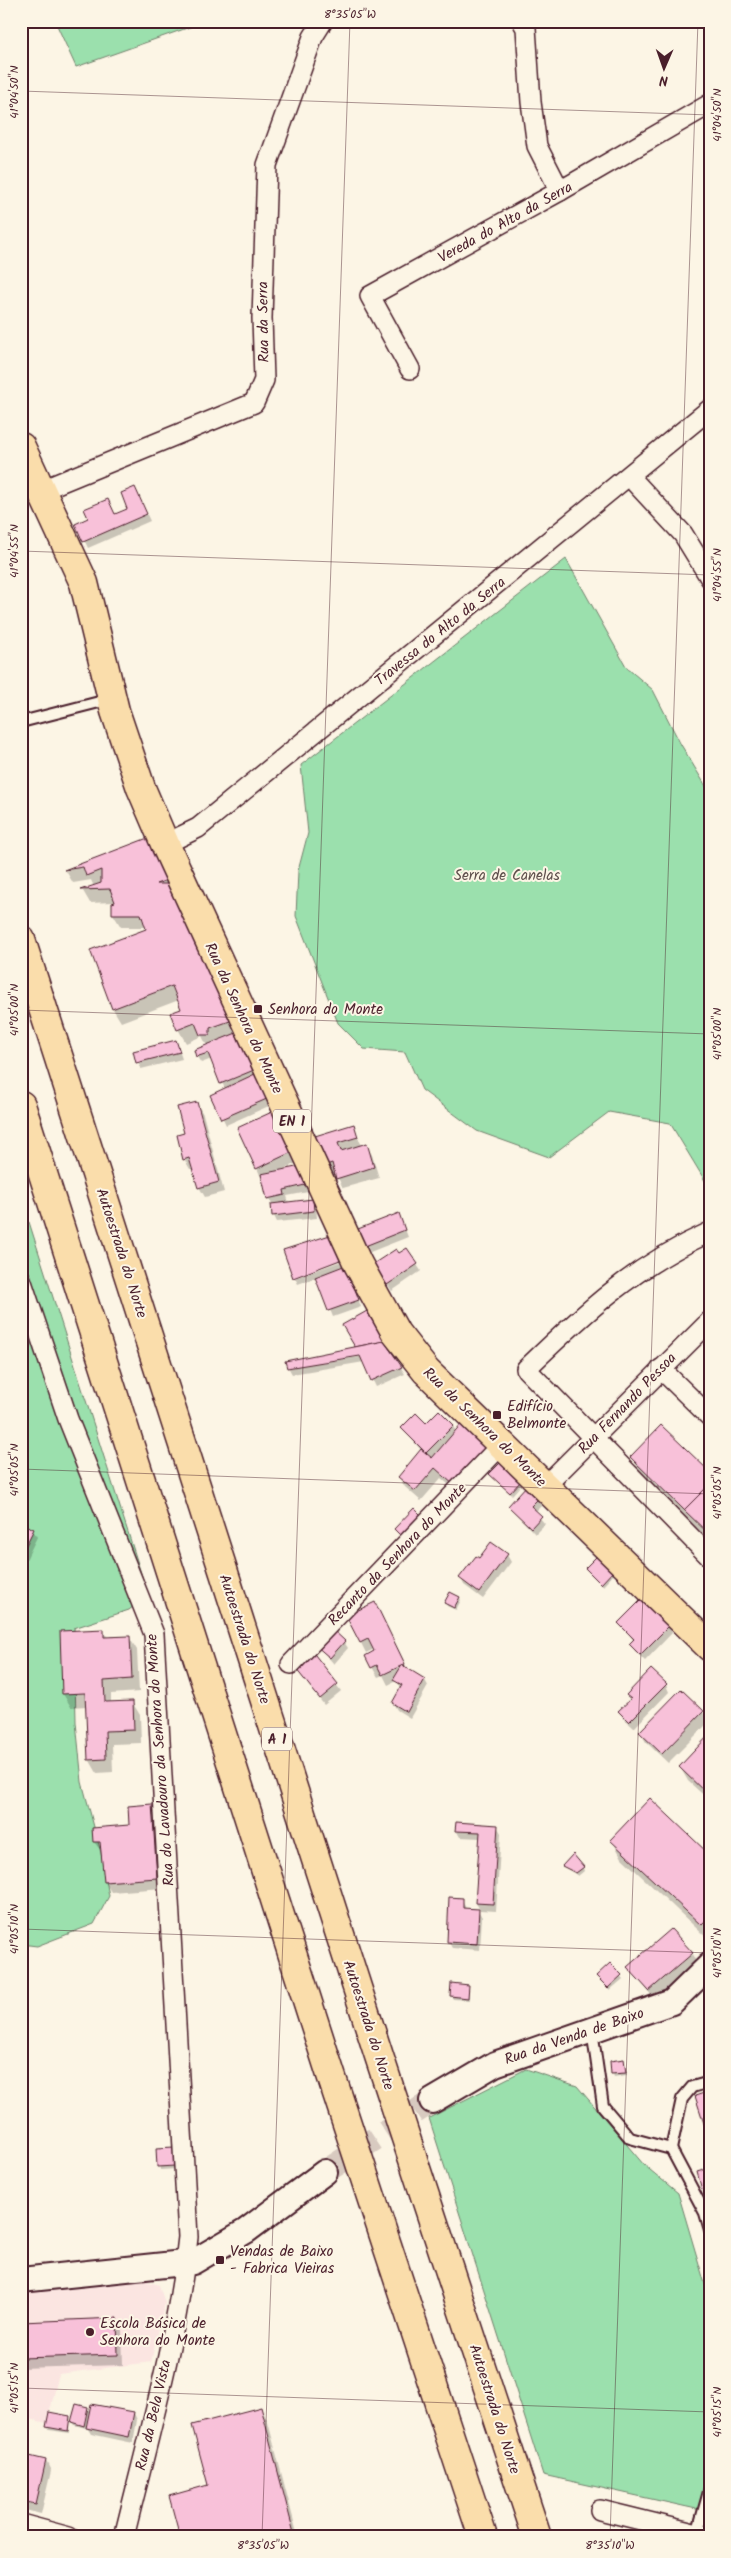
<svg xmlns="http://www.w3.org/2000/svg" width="731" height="2558" viewBox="0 0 731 2558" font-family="Kalam,sans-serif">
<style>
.built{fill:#fbe5e1}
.green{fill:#9be0ad;stroke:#72806c}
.shadow{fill:#0003;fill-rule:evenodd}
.building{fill:#f8c1d9;stroke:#4a1f2b}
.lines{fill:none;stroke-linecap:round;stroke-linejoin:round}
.tertiary-tunnel{stroke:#d8cac0;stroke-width:24;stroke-dasharray:24 12;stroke-linecap:butt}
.service-casing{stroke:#4a1f2b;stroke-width:14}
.minor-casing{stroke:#4a1f2b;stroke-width:22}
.tertiary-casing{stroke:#4a1f2b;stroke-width:28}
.primary-casing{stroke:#4a1f2b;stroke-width:31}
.motorway-casing{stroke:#4a1f2b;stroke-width:31}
.service{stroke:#fcf5e5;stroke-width:10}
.minor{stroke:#fcf5e5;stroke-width:19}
.tertiary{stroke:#fcf5e5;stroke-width:24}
.primary{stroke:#faddab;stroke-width:28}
.motorway{stroke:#faddab;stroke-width:28}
.ticks{fill:none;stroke:#4a1f2b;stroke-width:1;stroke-opacity:0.45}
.poi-dot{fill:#4a1f2b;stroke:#fcf5e5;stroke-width:2}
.labels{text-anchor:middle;stroke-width:4;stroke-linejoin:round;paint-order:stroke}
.shield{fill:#fcf5e5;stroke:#7f5f63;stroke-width:1}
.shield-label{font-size:14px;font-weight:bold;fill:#4a1f2b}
.street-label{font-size:15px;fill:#4a1f2b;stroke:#fcf5e5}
.park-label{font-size:15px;fill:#5e4f4c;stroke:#fcf5e5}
.poi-label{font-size:15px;fill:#4a1f2b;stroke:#fcf5e5;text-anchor:start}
.neatline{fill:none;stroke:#4a1f2b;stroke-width:2}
.ticks-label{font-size:12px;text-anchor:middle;fill:#4a1f2b}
</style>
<rect width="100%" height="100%" fill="#fcf5e5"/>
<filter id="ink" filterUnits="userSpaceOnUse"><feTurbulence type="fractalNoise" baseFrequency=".02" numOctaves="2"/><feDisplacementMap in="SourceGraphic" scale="10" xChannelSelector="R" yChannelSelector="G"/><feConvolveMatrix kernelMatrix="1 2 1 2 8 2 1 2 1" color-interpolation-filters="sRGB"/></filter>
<g filter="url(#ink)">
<polygon class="built" points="140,2279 159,2285 165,2303 151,2362 59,2374 47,2423 21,2417 21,2287"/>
<g class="green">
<polygon points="55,21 207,21 76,67"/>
<polygon points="566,559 627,668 653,690 680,743 710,793 710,1189 670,1123 609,1112 549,1157 477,1131 422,1090 405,1052 364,1049 338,1023 296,916 298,871 308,833 301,765"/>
<polygon points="29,1222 148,1595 129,1610 74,1628 76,1722 82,1782 101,1853 109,1896 94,1924 37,1946 21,1944 21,1224"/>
<polygon points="526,2069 577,2086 644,2165 678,2193 710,2301 710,2512 543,2475 429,2118"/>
</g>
<g class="shadow">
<polygon points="138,495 150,521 88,548 77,525 90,519 115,515 129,509"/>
<polygon points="153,838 185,899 237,1034 271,1105 226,1125 212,1095 225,1089 212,1059 201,1063 197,1057 195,1051 207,1046 202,1036 186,1043 178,1029 182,1009 179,1000 121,1022 113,1009 91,951 148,929 147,927 121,927 113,914 113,902 90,903 83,891 94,887 91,880 73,883 66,871"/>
<polygon points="176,1041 182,1059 141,1069 134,1051"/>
<polygon points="197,1104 203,1114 224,1192 205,1197 199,1187 194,1168 190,1169 184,1159 186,1134"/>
<polygon points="273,1113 297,1163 281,1170 304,1174 308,1192 287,1196 289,1203 312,1200 316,1207 317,1218 277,1222 274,1216 273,1206 257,1168"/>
<polygon points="353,1126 362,1146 366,1145 372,1155 379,1178 343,1188 336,1174 330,1175 316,1137"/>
<polygon points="402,1221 408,1237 370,1252 360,1230"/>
<polygon points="407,1249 421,1271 392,1291 379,1271"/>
<polygon points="339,1262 349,1273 361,1307 333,1317 317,1277 298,1284 295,1278"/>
<path d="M366 1313 405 1374 376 1387 364 1362 292 1374 288 1367 357 1348ZM366 1353V1356L319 1363V1361Z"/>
<polygon points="426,1425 453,1426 456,1432 461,1495 441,1478 421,1501 405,1487 399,1477 421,1450 403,1429"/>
<polygon points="632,1457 710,1474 710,1541 642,1475"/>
<polygon points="493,1477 520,1482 521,1485 512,1495"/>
<polygon points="539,1498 542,1505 535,1512 545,1524 535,1534 509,1506"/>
<polygon points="21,1525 33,1530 37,1537 24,1564 21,1562"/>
<polygon points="507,1555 511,1562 483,1599 464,1585 461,1578 479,1560"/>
<polygon points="587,1569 613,1571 614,1574 603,1586"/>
<polygon points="459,1597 461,1600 456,1610 447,1606 446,1603"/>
<polygon points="380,1614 408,1670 425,1680 428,1686 410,1718 397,1710 393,1703 402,1688 396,1681 388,1685 383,1675 378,1677 372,1667 376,1652 374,1649 366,1653 348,1617"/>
<polygon points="620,1623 668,1626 672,1633 645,1661 635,1651 631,1644 634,1641"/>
<polygon points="103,1630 108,1638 129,1637 137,1650 139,1692 111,1694 111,1703 132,1702 140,1715 141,1743 112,1744 113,1772 97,1773 89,1759 87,1706 71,1707 63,1694 61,1632"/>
<polygon points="344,1642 348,1648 334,1664 317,1645"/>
<polygon points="310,1651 341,1691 324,1705 298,1671"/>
<polygon points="666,1685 669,1692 634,1728 623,1718 620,1711 631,1700 628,1695"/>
<polygon points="681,1690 703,1712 709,1722 668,1763 646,1742 640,1732"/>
<polygon points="710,1736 710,1801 688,1781 680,1767"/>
<polygon points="151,1806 157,1816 162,1888 111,1892 105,1882 102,1852 94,1842 130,1827"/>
<polygon points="497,1826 501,1833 496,1911 480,1910 476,1903 481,1838 460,1837 456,1830"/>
<polygon points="612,1840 710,1857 710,1941 622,1858"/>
<polygon points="563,1866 583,1868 584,1871 578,1876"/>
<polygon points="462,1899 466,1909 478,1910 482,1917 480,1950 452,1948 448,1941"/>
<polygon points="692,1954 697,1964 655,2000 629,1967"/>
<polygon points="610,1964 623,1979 610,1990 599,1979"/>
<polygon points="468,1986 469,2000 453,1999 451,1996"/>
<polygon points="624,2060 627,2075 614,2077 613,2074"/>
<polygon points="173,2148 176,2169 160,2170 157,2149"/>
<polygon points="116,2319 122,2330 123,2365 21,2368 21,2323"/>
<polygon points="88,2408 90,2413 134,2413 137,2420 133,2443 91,2434 86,2426 86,2428 74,2425 72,2422"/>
<polygon points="261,2408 268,2422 298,2537 181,2537 209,2486"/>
<polygon points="69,2417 69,2433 49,2430 48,2427"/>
<polygon points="21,2455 46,2461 51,2471 41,2514 21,2509"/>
<polygon points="627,2534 637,2537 626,2537"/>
</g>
<g class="building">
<polygon points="135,487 147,514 83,542 75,524 88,518 84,509 108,499 115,514 127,509 121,493"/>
<polygon points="153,836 170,879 156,884 178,884 230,1021 210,1028 210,1035 200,1035 195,1023 177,1030 170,1013 181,1009 172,986 112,1009 90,950 146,929 141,914 112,914 112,903 115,902 110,889 80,890 101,883 101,870 86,876 83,867 64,870"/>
<polygon points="239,1032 254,1070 220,1084 208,1053 196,1057 194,1050"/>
<polygon points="176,1040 180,1052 136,1063 133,1051"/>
<polygon points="257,1073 269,1098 221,1119 210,1095"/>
<polygon points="197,1102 219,1182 198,1188 189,1158 183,1160 177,1135 184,1133 177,1107"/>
<polygon points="274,1111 292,1152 256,1169 237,1128"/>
<polygon points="354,1124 358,1137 338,1143 341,1151 367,1143 374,1167 336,1179 332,1163 324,1166 315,1136"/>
<polygon points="301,1166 305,1185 284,1190 285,1195 267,1199 261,1174"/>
<polygon points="313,1199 314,1211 272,1216 271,1204"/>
<polygon points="399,1213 405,1230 365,1246 358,1229"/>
<polygon points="330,1235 340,1260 293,1278 283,1250"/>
<polygon points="407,1248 418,1264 387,1285 373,1264 396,1249 399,1253"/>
<polygon points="346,1265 359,1300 328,1311 315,1277"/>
<polygon points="367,1311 384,1341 355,1347 342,1325"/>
<polygon points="384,1341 402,1367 371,1381 360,1356 287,1368 285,1361"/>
<polygon points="439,1410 454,1425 426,1453 401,1428 416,1413 426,1423"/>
<polygon points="462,1423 489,1446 455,1486 435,1468 415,1491 398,1477 421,1449 432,1458"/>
<polygon points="661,1425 710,1472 710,1484 684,1510 630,1457"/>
<polygon points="501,1462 521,1481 510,1493 489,1474"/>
<polygon points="710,1484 710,1535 684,1510"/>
<polygon points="527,1485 540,1497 531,1506 542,1516 531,1528 508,1506"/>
<polygon points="414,1508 425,1519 405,1540 394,1529"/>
<polygon points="21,1523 34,1529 21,1555"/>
<polygon points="491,1542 508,1554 479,1593 459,1578 476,1556 479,1558"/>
<polygon points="598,1555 614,1570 601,1584 585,1568"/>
<polygon points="450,1592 460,1597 454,1608 444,1603"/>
<polygon points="642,1599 669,1626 640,1655 629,1644 634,1639 618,1623"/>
<polygon points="375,1602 405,1664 382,1675 377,1665 371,1668 365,1656 374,1651 368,1639 360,1643 346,1616"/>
<polygon points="331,1628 345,1641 330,1658 315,1645"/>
<polygon points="104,1629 104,1637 130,1636 132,1679 104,1681 105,1702 133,1701 134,1730 105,1731 106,1759 88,1760 85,1693 62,1694 60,1631"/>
<polygon points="311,1650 338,1684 320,1699 292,1664"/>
<polygon points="402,1665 425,1679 407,1712 392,1703 402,1685 393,1680"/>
<polygon points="651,1669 667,1684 629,1722 618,1711 631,1699 626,1695"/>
<polygon points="681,1689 704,1711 662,1754 639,1732"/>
<polygon points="710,1734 710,1797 679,1767"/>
<polygon points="650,1798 710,1855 710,1916 701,1925 610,1840"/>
<polygon points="152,1804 157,1878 104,1882 100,1842 93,1842 92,1828 129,1825 128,1806"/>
<polygon points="456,1822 498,1825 493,1904 475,1903 480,1832 455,1831"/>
<polygon points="573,1854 584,1867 576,1873 562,1866"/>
<polygon points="449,1897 463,1898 463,1908 479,1909 477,1944 447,1942"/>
<polygon points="671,1929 693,1953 649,1991 627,1967"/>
<polygon points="610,1963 622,1975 608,1988 596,1976"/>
<polygon points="451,1983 469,1985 468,1998 450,1996"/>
<polygon points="624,2059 626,2073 611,2074 610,2061"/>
<polygon points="710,2091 710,2142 695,2096"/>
<polygon points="174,2147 175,2166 157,2167 156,2148"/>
<polygon points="710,2168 710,2198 702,2190 697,2172"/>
<polygon points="117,2318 118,2355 21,2358 21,2322"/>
<polygon points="76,2404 88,2407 84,2426 71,2422"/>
<polygon points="91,2404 134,2412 129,2437 86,2428"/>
<polygon points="261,2407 295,2537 180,2537 169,2496 208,2485 192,2425"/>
<polygon points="49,2412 70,2416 68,2431 46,2427"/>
<polygon points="21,2454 46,2460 36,2504 21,2501"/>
</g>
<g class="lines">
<polyline class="tertiary-tunnel" points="325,2172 432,2101"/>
<defs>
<g id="service">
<polyline points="21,722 111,699"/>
<polyline points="592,2030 603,2106 630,2138 671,2149 705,2213 710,2230"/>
<polyline points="671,2149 682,2099 692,2087 710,2082"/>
<polyline points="697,2534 710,2488"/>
</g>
<g id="minor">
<polyline points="522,21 526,28 531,102 537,146 560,191"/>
<polyline points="410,369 370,296 560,191 710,104"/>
<polyline points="630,477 683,534 710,578"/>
<polyline points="42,490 254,403 264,380 262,318 267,165 313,37 323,21"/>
<polyline points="165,844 198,828 710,409"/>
<path d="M710 1232C634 1266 585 1312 526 1369L710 1557"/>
<path d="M21 1279 68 1419 154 1634 188 2237C177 2338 148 2438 124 2537"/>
<polyline points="661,1369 710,1417"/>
<polyline points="545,1486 710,1321"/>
<polyline points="291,1664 502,1444"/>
<polyline points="600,2510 710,2537"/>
<polyline points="21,2524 69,2537"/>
</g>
<g id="tertiary">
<polyline points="432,2101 495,2064 672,2002 710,1965"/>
<polyline points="21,2280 193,2262 246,2231 325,2172"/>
</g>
<polyline id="primary" points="21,447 84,583 115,711 141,788 165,844 358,1264 396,1333 426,1371 710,1647"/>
<g id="motorway">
<polyline points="21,940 379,2056 537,2537"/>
<polyline points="21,1105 331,2075 483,2537"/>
</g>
</defs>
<use href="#service" class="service-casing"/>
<use href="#minor" class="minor-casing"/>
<use href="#tertiary" class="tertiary-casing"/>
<use href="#primary" class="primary-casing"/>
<use href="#motorway" class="motorway-casing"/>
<use href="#service" class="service"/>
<use href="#minor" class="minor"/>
<use href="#tertiary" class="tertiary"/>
<use href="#primary" class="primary"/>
<use href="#motorway" class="motorway"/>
</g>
</g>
<path class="ticks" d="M21 91 710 115M21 551 710 575M21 1010 710 1034M21 1469 710 1494M21 1929 710 1953M21 2388 710 2412M262 2537 350 21M610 2537 698 21"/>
<g class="poi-dot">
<rect x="253" y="1004" width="10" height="10" rx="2.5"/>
<rect x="492" y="1410" width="10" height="10" rx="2.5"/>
<rect x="215" y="2255" width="10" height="10" rx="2.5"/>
<circle cx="90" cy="2332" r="5"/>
</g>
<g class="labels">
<g class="shield">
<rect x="273" y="1109.5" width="38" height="23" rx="4"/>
<rect x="262" y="1727.5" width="30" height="23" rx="4"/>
</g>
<g class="shield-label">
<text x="292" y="1126">EN 1</text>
<text x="277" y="1744">A 1</text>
</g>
<g class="street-label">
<text transform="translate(505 222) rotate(-29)" y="5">Vereda do Alto da Serra</text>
<text transform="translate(263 322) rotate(-91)" y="5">Rua da Serra</text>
<text transform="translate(440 631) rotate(-39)" y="5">Travessa do Alto da Serra</text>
<text transform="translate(244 1018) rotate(65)" y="5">Rua da Senhora do Monte</text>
<text transform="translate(122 1253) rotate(72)" y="5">Autoestrada do Norte</text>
<text transform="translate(627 1403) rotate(-46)" y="5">Rua Fernando Pessoa</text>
<text transform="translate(485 1427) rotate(44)" y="5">Rua da Senhora do Monte</text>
<text transform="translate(397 1554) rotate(-46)" y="5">Recanto da Senhora do Monte</text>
<text transform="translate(245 1639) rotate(72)" y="5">Autoestrada do Norte</text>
<text transform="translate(160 1760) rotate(-94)" y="5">Rua do Lavadouro da Senhora do Monte</text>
<text transform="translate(369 2025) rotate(72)" y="5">Autoestrada do Norte</text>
<text transform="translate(574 2036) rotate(-19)" y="5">Rua da Venda de Baixo</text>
<text transform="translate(495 2409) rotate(72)" y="5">Autoestrada do Norte</text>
<text transform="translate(153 2415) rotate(-77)" y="5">Rua da Bela Vista</text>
</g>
<g class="park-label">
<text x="507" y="880">Serra de Canelas</text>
</g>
<g class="poi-label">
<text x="268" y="1014">Senhora do Monte</text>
<text x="507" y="1411">Edifício<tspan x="507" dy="17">Belmonte</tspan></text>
<text x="230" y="2256">Vendas de Baixo<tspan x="230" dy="17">- Fabrica Vieiras</tspan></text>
<text x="100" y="2328">Escola Básica de<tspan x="100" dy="17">Senhora do Monte</tspan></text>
</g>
</g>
<rect width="731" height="2558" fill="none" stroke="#fcf5e5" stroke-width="55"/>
<g transform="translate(664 68) rotate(182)" stroke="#fcf5e5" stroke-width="4" paint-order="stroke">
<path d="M0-4L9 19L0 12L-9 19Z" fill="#4a1f2b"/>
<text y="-8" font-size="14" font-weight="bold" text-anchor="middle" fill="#4a1f2b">N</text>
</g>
<rect x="28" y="28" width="676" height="2502" class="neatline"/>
<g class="ticks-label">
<text x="350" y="18">8°35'05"W</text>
<text transform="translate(14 92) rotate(-90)" y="4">41°04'50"N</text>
<text transform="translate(717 115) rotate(-90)" y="4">41°04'50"N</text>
<text transform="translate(14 551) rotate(-90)" y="4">41°04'55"N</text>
<text transform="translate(717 575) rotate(-90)" y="4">41°04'55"N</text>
<text transform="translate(14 1010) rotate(-90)" y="4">41°05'00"N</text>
<text transform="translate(717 1034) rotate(-90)" y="4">41°05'00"N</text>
<text transform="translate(14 1470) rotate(-90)" y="4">41°05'05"N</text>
<text transform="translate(717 1493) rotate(-90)" y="4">41°05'05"N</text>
<text transform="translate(14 1929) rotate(-90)" y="4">41°05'10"N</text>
<text transform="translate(717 1953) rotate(-90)" y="4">41°05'10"N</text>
<text transform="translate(14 2388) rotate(-90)" y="4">41°05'15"N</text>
<text transform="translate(717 2412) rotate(-90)" y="4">41°05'15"N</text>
<text x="263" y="2549">8°35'05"W</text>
<text x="610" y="2549">8°35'10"W</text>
</g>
</svg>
